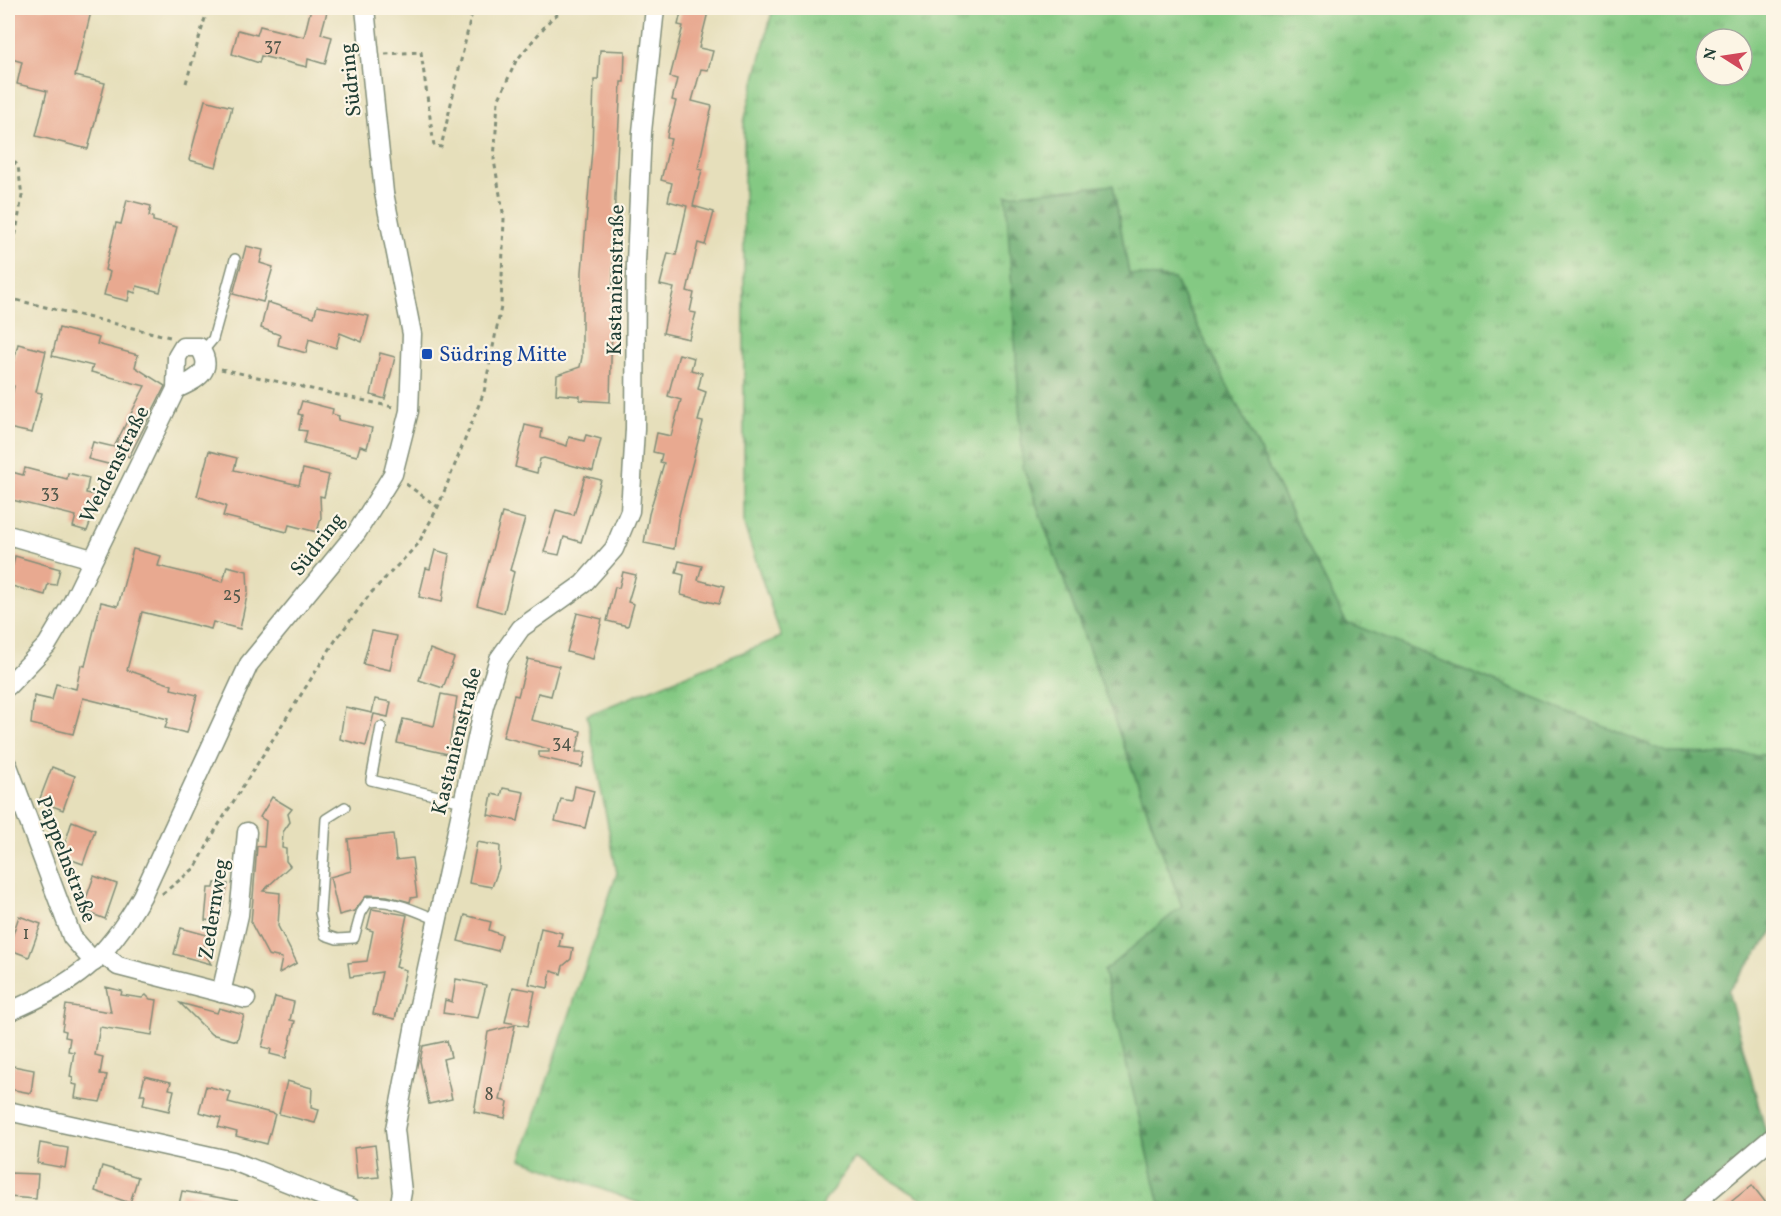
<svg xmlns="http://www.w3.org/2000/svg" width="1781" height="1216" viewBox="0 0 1781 1216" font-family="Vollkorn,serif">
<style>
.grass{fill:url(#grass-tufts);stroke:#52835c;stroke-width:1.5;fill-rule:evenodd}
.forest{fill:url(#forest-firs);stroke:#457552;stroke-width:1.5}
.garden{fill:#84c983;stroke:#52835c;stroke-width:1.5}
.building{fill:#e8a990}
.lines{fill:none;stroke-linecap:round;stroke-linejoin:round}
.service-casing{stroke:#828e78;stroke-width:12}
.minor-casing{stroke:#828e78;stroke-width:21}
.path{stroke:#828e78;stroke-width:3;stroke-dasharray:4.5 4.5;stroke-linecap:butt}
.service{stroke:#fff;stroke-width:9}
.minor{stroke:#fff;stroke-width:18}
.transit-dot{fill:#1a4fb4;stroke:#fcf5e5;stroke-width:2}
.labels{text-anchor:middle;stroke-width:4.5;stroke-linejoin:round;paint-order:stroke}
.number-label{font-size:18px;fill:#51584b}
.street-label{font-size:21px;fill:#1f3d34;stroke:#fcf5e5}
.transit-label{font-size:21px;fill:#164399;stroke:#fcf5e5;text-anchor:start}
</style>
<defs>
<pattern id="grass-tufts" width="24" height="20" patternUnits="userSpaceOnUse" patternTransform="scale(1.5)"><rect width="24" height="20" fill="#84c983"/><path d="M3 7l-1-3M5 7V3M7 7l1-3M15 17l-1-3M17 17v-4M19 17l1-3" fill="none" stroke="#6ba46c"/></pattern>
<pattern id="forest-firs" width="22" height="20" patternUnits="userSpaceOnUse" patternTransform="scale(1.5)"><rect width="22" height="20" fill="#6bad71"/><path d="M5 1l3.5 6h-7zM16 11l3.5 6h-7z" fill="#578e5e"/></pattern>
</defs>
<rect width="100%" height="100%" fill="#fcf5e5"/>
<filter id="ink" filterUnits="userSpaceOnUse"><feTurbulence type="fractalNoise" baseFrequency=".0167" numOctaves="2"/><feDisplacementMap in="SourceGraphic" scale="12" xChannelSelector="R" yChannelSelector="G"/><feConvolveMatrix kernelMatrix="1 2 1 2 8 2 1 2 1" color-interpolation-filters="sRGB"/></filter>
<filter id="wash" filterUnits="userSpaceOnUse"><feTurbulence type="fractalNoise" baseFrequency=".008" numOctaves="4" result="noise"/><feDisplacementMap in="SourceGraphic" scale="24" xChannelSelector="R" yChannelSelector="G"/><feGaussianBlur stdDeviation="1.35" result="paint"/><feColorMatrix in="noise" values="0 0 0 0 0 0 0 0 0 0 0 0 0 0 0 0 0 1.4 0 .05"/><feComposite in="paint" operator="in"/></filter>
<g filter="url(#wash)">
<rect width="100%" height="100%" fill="#e6dfbb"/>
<path class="grass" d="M773 8H1773V755L1669 753 1346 622 1174 279 1129 274 1113 185 1023 467 1182 907 1104 971 1161 1208H937L854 1158 820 1208H652L521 1159 617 873 587 715 781 637 744 525V122ZM1706 39H1742V75H1706Z"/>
<polygon class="forest" points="1113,185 1129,274 1174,279 1346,622 1669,753 1773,755 1773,932 1728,991 1767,1136 1684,1208 1161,1208 1104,971 1182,906 1023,467 1006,195"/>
<polygon class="garden" points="8,163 13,169 12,223 8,243"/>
<g id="blocks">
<g class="building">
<polygon points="13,8 92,8 75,76 105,83 88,149 36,136 47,91 17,84 22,62 8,58 8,29"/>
<polygon points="311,8 328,8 321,34 332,37 325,64 308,59 307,67 261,56 259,63 232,54 238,30 257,35 260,26 304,37"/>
<polygon points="682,8 709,8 699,48 713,51 708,70 701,69 692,101 712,106 698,169 702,170 693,206 714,212 705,245 698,243 687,291 694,293 690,312 696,313 689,339 663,333 674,288 660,285 668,253 676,255 687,206 668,201 672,183 661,180 671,139 667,138 668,131 676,101 672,100 677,79 670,77 683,26 678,25"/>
<polygon points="600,50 625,51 624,82 621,82 615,197 610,402 580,400 580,396 556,394 557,375 580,367 582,357 582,272 592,149 594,80 598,80"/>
<polygon points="205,100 232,107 216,167 189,160"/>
<polygon points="127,200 151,206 149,216 153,217 153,221 177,227 160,292 137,286 135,293 130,291 128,301 104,295 110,272 105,270 116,223 121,224"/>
<polygon points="246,246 263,250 260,263 273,267 263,302 233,294"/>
<polygon points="267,302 314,317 317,306 369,316 362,342 340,333 336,348 309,339 306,353 278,345 280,335 261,328"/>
<polygon points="59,328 99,338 97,344 138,355 135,367 165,386 129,457 116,450 112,465 88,459 93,442 114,447 145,386 91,372 93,366 52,356"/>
<polygon points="18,344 46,351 36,392 42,393 32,433 8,428 8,413 14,386 8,385"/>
<polygon points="380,353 395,357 385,399 371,395"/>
<polygon points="679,354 694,358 691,370 702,373 698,389 706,392 698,421 703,422 678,519 674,549 644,543 649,514 664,463 660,462 662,454 653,452 657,433 671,436 681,400 668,396"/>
<polygon points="302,401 333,409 332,414 339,416 338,420 372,428 367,448 360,446 357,456 304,443 307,431 299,430 302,415 298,414"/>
<polygon points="525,425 542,429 541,438 567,446 569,437 584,441 586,435 601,439 593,471 544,458 540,459 537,473 515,467"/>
<polygon points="209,451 237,458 234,470 299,485 303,469 329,475 324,497 320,496 321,518 317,532 289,525 287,532 223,516 226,506 197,496"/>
<polygon points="25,468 67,479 68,473 89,478 86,493 100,496 87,531 73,527 76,516 8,499 8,471 23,475"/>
<polygon points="585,476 601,480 581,542 564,537 559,555 544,552 556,510 574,515"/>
<polygon points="502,513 525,519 510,570 514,572 504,613 477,605"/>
<polygon points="133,549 161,556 158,566 223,582 227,566 247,571 248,591 240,629 213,622 211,629 142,612 127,670 172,685 171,689 197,695 187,733 165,728 168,719 83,698 73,734 31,724 34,696 52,700 56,684 76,689 81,665 85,666 101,602 118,606"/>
<polygon points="435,550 449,554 442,602 419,597 426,568 430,569"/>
<polygon points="15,556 60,569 56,585 48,584 45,595 8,585 8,564 13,565"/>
<polygon points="679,561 702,566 698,580 724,587 719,604 681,595 684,575 676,573"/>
<polygon points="623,572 636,575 628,602 634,604 628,626 607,621 615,587 619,588"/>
<polygon points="577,613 602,619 593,659 567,652"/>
<polygon points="372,631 397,636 390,670 363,664"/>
<polygon points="430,649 454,658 443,688 419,680"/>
<polygon points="528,659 559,666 551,696 538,693 531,720 581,731 576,752 586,752 582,767 539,757 539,752 549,752 549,749 503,737 514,695 518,696"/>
<polygon points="441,694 457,697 448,754 397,743 403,719 434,726"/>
<polygon points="375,699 391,702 388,717 374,714 366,746 340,739 345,707 372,713"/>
<polygon points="52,767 75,776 63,810 39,801"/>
<polygon points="575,786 594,791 585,828 555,821 561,799 572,801"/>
<polygon points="503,788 524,792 518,821 488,815 492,794 501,796"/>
<polygon points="272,797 292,809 288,814 290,822 283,832 282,848 286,849 286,861 290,866 263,891 280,893 278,926 297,963 279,973 282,958 268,955 251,923 257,846 264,847 266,821 260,817"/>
<polygon points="72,821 95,830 83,864 61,856"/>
<polygon points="393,834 396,860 412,858 417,897 411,898 410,902 387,896 367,895 354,911 339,915 330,877 351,871 348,839"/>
<polygon points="477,842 500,846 499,868 492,887 469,883"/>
<polygon points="94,876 117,884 105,919 82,910"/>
<polygon points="215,883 228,884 219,922 205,920 208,888 214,888"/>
<polygon points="372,909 407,915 396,967 406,970 395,1019 373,1014 382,972 350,977 348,963 367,961 373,931 367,929"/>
<polygon points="465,915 491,922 489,930 502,935 498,951 458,941"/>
<polygon points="19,916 41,924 29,957 8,949"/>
<polygon points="181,928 207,935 203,950 211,964 174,954"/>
<polygon points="541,928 562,933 559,946 573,948 571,959 563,966 561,974 551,971 548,988 529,984"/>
<polygon points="456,979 486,985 478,1018 443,1013 445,1000 452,1002"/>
<polygon points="106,987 122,991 121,995 142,998 146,995 150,999 157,1000 152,1035 100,1027 95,1055 103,1057 100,1074 107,1075 103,1093 100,1102 75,1098 77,1085 72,1084 73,1078 70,1077 74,1052 68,1051 70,1038 65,1037 66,1031 62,1030 66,1005 111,1012"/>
<polygon points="513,987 535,991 528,1026 505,1022"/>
<polygon points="275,997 294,1002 290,1020 295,1021 286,1058 270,1054 271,1049 262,1047"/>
<polygon points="180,1003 217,1013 219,1008 244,1015 237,1041 211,1034"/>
<polygon points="515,1025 500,1100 508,1102 505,1118 474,1112 488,1032"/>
<polygon points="447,1041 451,1057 443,1059 452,1099 429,1104 420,1061 423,1046"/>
<polygon points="13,1066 34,1070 31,1093 9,1089"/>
<polygon points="145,1076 171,1082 169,1089 174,1090 169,1111 143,1105 145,1095 140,1095"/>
<polygon points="287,1081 312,1088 311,1108 319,1110 315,1123 279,1114"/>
<polygon points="206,1086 231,1092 228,1102 275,1114 267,1144 236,1136 237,1132 218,1127 221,1118 199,1112"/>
<polygon points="40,1143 68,1148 65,1168 37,1163"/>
<polygon points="375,1145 379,1177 357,1179 354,1148"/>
<polygon points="102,1166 138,1177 130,1203 95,1191"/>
<polygon points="8,1173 38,1174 36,1199 8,1197"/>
<polygon points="1752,1185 1766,1203 1759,1209 1722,1209"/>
<polygon points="182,1191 238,1201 238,1209 178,1209"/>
</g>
</g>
</g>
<g filter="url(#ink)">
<use href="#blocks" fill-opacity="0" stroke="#828e78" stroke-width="1.5"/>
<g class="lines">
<defs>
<g id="service">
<polyline points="202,352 213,339 235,259"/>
<polyline points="381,727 371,780 463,802"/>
<path d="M345 807 326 819 320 913 325 935 337 939 354 938 361 913 368 902C392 899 416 911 438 920"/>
</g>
<g id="minor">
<polyline points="8,535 92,559"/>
<path d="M8 686 47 645 72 603 176 389 177 357 183 347H199C216 371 196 380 176 389"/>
<polyline points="8,766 72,937 94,962"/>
<polyline points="103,954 118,966 246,999"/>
<polyline points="221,993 239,915 247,832"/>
<path d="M8 1012C76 983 105 961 142 896L249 664 357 532 393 474 409 411 412 334 384 193 365 8"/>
<polyline points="8,1111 233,1161 352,1208"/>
<polyline points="399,1208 402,1192 395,1129 416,1019 473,757 484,706 499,659 521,628 583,584 614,549 630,511 635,429 636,262 642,132 655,8"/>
<polyline points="1689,1208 1774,1136"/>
</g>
</defs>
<use href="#service" class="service-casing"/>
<use href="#minor" class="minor-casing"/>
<g class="path">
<polyline points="385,54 421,52 434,146 441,147 473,8"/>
<polyline points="186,83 208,8"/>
<polyline points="8,154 18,166 22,196 8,281"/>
<polyline points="8,298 170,337"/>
<polyline points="221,369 393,407"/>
<polyline points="406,484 438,507"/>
<polyline points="162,894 196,867 216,829 335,641 370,594 418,544 438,507 484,392 501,307 504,218 494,160 498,101 516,61 551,19 565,8"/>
</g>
<use href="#service" class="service"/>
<use href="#minor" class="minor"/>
</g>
</g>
<rect class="transit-dot" x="421" y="348" width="12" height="12" rx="3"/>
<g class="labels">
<g class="number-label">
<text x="273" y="51">37</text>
<text x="50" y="498">33</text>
<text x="232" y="600">25</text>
<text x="562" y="748">34</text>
<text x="26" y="939">1</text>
<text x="489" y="1100">8</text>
</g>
<g class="street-label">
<text transform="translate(350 80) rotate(-96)" y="7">Südring</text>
<text transform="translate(615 280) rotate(-89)" y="7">Kastanienstraße</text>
<text transform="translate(114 464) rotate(-63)" y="7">Weidenstraße</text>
<text transform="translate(317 544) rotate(-52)" y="7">Südring</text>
<text transform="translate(456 741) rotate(-76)" y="7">Kastanienstraße</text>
<text transform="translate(67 859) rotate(69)" y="7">Pappelnstraße</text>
<text transform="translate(213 909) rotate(-81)" y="7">Zedernweg</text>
</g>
<g class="transit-label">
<text x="439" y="361">Südring Mitte</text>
</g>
</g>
<rect width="1781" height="1216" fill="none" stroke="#fcf5e5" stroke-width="30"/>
<g transform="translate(1724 57) rotate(282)"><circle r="28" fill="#fcf5e5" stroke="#a4ab9e" stroke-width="1.5"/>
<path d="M0-4.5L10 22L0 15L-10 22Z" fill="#d1495b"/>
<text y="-9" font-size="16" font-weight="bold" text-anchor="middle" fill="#1f3d34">N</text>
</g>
</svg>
